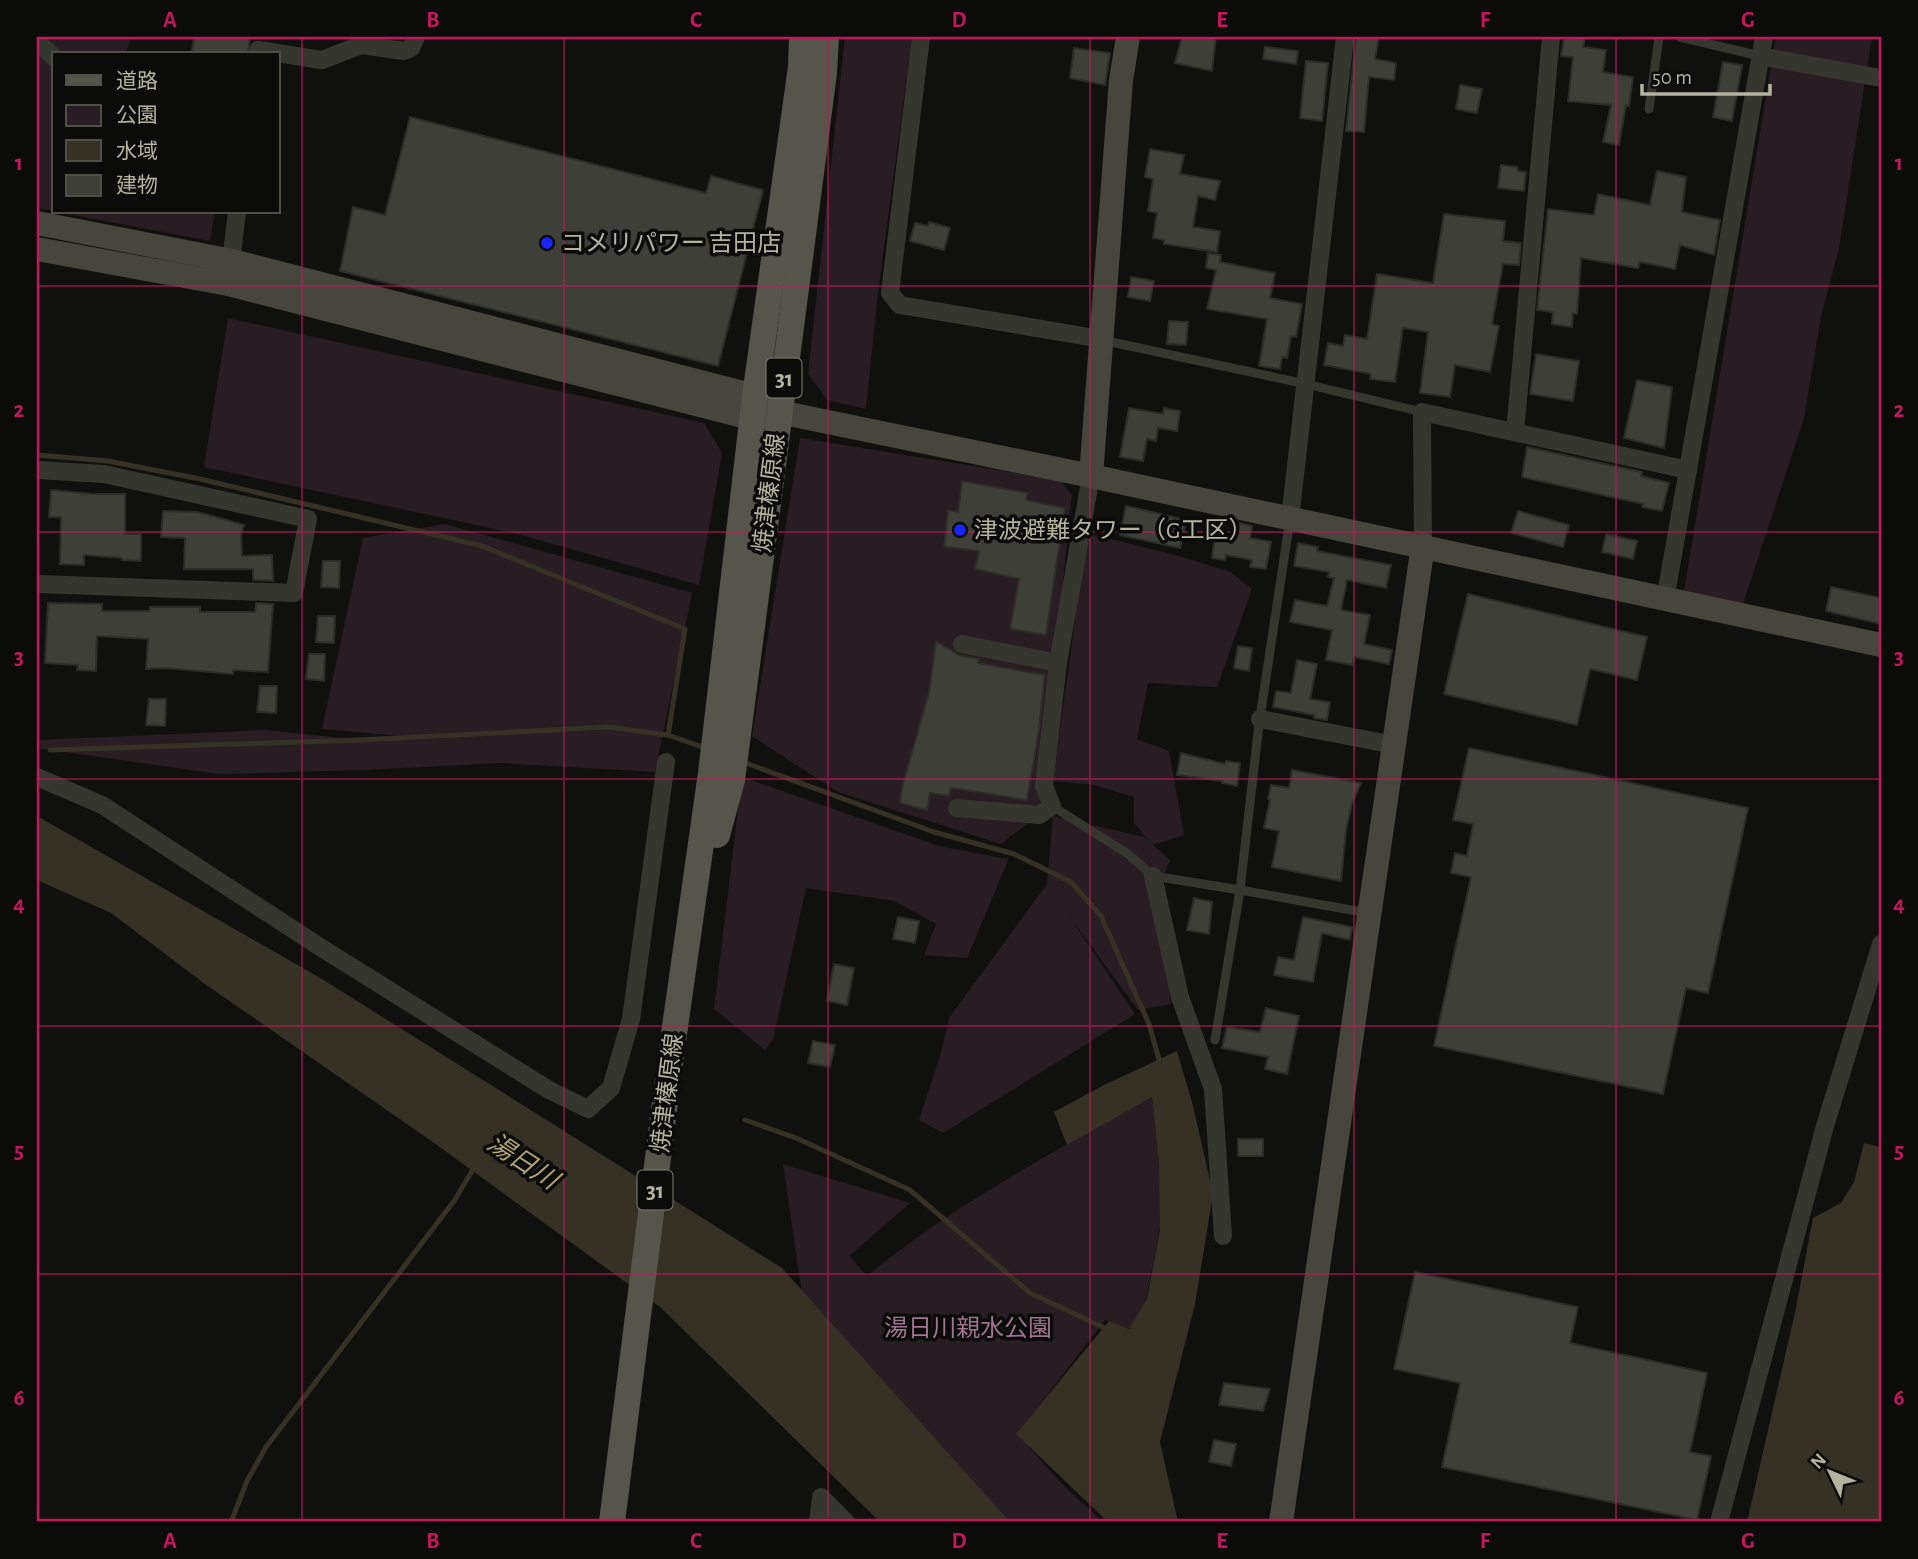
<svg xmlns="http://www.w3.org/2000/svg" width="1918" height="1559" viewBox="0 0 1918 1559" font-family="'Alegreya Sans','Noto Sans JP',sans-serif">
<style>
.green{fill:#271d23}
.water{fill:#353125}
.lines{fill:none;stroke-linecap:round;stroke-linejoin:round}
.stream{stroke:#353125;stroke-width:5}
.building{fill:#3e3f38;stroke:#2c2d29;stroke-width:2}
.lane{stroke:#353630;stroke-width:9}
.street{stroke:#353630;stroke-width:18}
.secondary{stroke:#46463e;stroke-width:24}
.primary{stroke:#55554c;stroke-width:26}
.grid{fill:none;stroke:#c2185b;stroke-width:2;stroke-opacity:0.55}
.poi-dot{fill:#1924ff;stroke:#0b0c0a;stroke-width:2.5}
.labels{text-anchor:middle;stroke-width:7;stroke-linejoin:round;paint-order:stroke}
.shield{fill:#0b0c0a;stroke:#818172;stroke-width:2}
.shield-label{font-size:23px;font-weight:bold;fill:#b3b39f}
.poi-label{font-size:24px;fill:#b3b39f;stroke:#0b0c0a;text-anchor:start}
.street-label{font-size:24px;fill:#b3b39f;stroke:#0b0c0a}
.park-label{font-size:24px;fill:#a07491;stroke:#0b0c0a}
.water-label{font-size:26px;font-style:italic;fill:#b2a272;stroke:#0b0c0a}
.neatline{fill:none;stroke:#c2185b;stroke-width:2.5}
.grid-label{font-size:23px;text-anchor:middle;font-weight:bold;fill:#c2185b}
</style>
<rect width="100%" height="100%" fill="#10110f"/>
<g class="green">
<polygon points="37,37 47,43 49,40 47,37 132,37 125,54 54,54 54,211 37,208"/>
<polygon points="845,37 912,37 878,293 866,409 827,400 808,374"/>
<polygon points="1776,37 1872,37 1839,248 1821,317 1804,418 1741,610 1683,597"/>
<polygon points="58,212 215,212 210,241"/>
<polygon points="228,318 704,423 722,453 699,585 514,533 204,467"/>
<polygon points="800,438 1060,480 1072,495 1039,815 1001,844 838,792 752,736"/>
<polygon points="445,524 692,593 655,772 500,763 364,770 219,774 37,748 37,740 266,730 360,740 412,737 322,729 363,538"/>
<polygon points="1087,533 1183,557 1230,572 1252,589 1217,687 1148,683 1137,739 1169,751 1184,835 1153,845 1170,860 1157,893 1171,1004 1138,1010 1069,916 1135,1014 943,1133 919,1120 941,1053 949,1018 1047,884 1053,816 1144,837 1149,841 1134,823 1134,797 1094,785 1053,781"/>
<polygon points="742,777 939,846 1002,858 1009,858 967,958 924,955 936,924 895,901 806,888 773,1040 765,1050 714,1009"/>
<path d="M1152 1096 1164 1207 1144 1311 1129 1329 1105 1320 1017 1434 1063 1485 1103 1522H1005L803 1301 783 1164 910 1203 849 1256 867 1276C954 1204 1055 1152 1152 1096Z"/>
</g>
<g class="water">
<polygon points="37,816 322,979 782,1268 1010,1522 880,1522 660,1307 430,1140 205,984 111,913 37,880"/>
<polygon points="1177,1051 1193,1106 1213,1194 1195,1304 1160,1442 1178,1522 1108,1522 1016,1434 1109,1321 1129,1329 1147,1299 1160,1230 1159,1163 1152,1097 1067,1145 1054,1112 1104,1085"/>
<polygon points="1864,1143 1881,1147 1881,1522 1747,1522 1796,1308 1813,1218 1841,1203 1854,1182"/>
</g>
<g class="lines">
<g class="stream">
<polyline points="37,455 108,461 200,479 482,546 685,629 668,735"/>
<polyline points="50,750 360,740 609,727 668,735 705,748"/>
<polyline points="743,762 934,832 1014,854 1071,882 1101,916 1149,1024 1160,1063"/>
<polyline points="745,1120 796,1138 910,1190 1030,1293 1109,1330"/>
<polyline points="231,1522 247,1481 266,1447 454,1201 475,1166"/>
</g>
</g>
<g class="building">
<polygon points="194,37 250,37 248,54 216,54 192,51"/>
<polygon points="1182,37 1216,37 1212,71 1175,63"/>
<polygon points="1356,37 1379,37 1375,59 1396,63 1394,80 1369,77 1364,132 1346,131"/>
<polygon points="1564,37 1585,37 1583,47 1606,50 1603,72 1633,77 1629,106 1626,105 1619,145 1603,142 1611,105 1568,101 1573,57 1561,56"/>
<polygon points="1265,47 1298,51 1296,64 1263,59"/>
<polygon points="1074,48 1110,53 1105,85 1070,78"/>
<polygon points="1306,61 1328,63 1322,121 1300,118"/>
<polygon points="1723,62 1742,65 1732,121 1713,117"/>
<polygon points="1460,85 1482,89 1477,113 1456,109"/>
<polygon points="410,117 706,193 711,176 763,190 718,366 340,271 353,207 385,215"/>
<polygon points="1150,149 1184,155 1180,174 1220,181 1215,200 1198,196 1193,227 1220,231 1217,252 1164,244 1164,240 1153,238 1157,213 1148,211 1153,179 1145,177"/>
<polygon points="1501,165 1517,167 1518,171 1526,172 1524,191 1498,188"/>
<polygon points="1657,171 1686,177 1682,212 1720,220 1714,255 1680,245 1675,269 1640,262 1638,268 1581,258 1577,314 1573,313 1572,327 1552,324 1553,312 1537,310 1548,209 1594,215 1598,194 1650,205"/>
<polygon points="1444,214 1505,221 1503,241 1521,243 1519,265 1503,264 1492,324 1499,326 1490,372 1455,365 1450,397 1420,393 1428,332 1403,328 1395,382 1370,379 1371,374 1324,365 1328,343 1343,346 1345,335 1367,339 1377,274 1433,283"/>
<polygon points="929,222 950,228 944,250 910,241 915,223 928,226"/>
<polygon points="1208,253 1221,255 1220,262 1275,273 1270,298 1302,304 1296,337 1291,336 1287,358 1282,357 1280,369 1259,366 1267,319 1207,309 1216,270 1206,268"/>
<polygon points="1131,277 1154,281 1150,301 1128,297"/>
<polygon points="1169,321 1188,322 1186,345 1167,344"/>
<polygon points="1536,354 1579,361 1573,401 1530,394"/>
<polygon points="1637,380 1672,387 1664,448 1624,438"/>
<polygon points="1129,408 1163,414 1164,408 1180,411 1177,431 1158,428 1156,441 1147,439 1143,461 1120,457"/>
<polygon points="1527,447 1642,472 1641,476 1669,483 1662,511 1642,507 1643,504 1522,477"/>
<polygon points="962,481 1028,493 1026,500 1065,508 1046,635 1010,629 1019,579 975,569 979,551 944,547 948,510 958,512"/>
<polygon points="51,490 93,494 125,494 125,534 141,534 141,561 122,560 122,558 84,555 84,565 60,564 61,517 49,517"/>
<polygon points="1126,506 1186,520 1180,548 1120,535"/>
<polygon points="163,511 198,512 244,525 241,534 242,556 272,555 273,581 253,580 253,569 184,569 185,538 161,537"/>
<polygon points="1518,511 1569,525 1563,547 1511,533"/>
<polygon points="1240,523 1252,526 1250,538 1271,542 1266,569 1250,567 1252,560 1226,555 1225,560 1212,558 1215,536 1236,539"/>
<polygon points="1606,534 1637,541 1633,559 1602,552"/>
<polygon points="1298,543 1318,547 1317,551 1391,565 1386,588 1347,580 1341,610 1370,615 1364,644 1392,650 1389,664 1354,657 1352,665 1326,660 1332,630 1290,622 1295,600 1327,606 1334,578 1328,577 1329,572 1294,566"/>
<polygon points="323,561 340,561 339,588 321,587"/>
<polygon points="1831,587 1881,598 1881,624 1826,611"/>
<polygon points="1468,594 1647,637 1637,680 1590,669 1577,725 1444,694"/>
<polygon points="48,603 102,604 102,611 149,611 150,607 200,607 200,612 255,612 256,603 273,604 268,672 233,670 233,674 164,668 146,669 148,639 97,636 96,671 77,670 78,665 45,663"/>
<polygon points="318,616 335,616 334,643 316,642"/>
<polygon points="936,641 959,655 979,659 978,663 1045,675 1039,730 1027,800 951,788 949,796 930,793 927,810 900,803 902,787 929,692"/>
<polygon points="1238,646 1252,648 1249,671 1234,668"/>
<polygon points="309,654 325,654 324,681 306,679"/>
<polygon points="1297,660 1317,664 1310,699 1330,702 1327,720 1314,718 1314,715 1273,707 1276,691 1291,693"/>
<polygon points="260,686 277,686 276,713 257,712"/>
<polygon points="149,699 166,699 165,726 146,725"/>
<polygon points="1469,748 1748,808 1708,993 1686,988 1663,1094 1434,1046 1471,877 1451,873 1455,853 1467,856 1473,824 1453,820"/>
<polygon points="1181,753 1225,764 1226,761 1240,763 1237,786 1222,783 1222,781 1177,775"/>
<polygon points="1292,770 1361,783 1352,803 1346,830 1341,881 1272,867 1279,831 1264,828 1270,800 1268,799 1271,785 1289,788"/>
<polygon points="1194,898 1212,902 1209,934 1187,930"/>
<polygon points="898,917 919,921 915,943 893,939"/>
<polygon points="1303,917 1352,927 1350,940 1322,933 1313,982 1274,975 1278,957 1294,960"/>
<polygon points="834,964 854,968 847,1005 827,1001"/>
<polygon points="1266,1008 1299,1016 1287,1074 1265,1069 1268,1057 1222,1048 1227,1027 1260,1032"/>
<polygon points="813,1041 835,1045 830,1067 808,1063"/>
<rect x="1238" y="1139" width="25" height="17"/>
<polygon points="1415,1272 1578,1307 1570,1343 1707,1373 1690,1452 1711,1456 1697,1520 1442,1467 1460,1383 1394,1369"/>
<polygon points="1224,1383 1270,1389 1263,1411 1219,1405"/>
<polygon points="1214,1440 1236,1444 1231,1466 1209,1462"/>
</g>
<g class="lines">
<g class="lane">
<polyline points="1680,37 1760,56"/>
<polyline points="1649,109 1659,37"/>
<polyline points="1102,340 1306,384 1422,412"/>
<polyline points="1052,806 1128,854 1153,876 1240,890 1259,724 1290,519"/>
<polyline points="1215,1040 1240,890 1368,913"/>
</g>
<g class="street">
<polyline points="921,37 890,293 900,305 1101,339"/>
<polyline points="37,42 54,57"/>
<polyline points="258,50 322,60 361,45 404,51 411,48 416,37"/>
<polyline points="1760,56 1881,78"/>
<polyline points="230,270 237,212"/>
<polyline points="1515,432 1551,37"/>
<polyline points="37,470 104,474 308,519 294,593 37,584"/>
<polyline points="1290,519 1345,37"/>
<polyline points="1423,545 1422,412 1688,470"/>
<polyline points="1665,600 1764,37"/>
<polyline points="962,644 1058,663"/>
<polyline points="1260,719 1394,745"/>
<polyline points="37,777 102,805 320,947 549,1090 588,1109 611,1088 631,1019 666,762"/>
<polyline points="957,808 1039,815 1052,806 1044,786 1058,663 1091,476"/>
<polyline points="1153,876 1180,997 1213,1089 1223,1236"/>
<polyline points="818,1522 821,1497 846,1522"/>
<polyline points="1719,1522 1825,1126 1881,944"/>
</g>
<g class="secondary">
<polyline points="1128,37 1121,80 1091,476 1881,645"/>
<polyline points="37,223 232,261 755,396 779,412 1091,476"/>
<polyline points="37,249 228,284 754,419 772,414"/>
<polyline points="1281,1522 1423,545"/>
</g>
<g class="primary">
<polyline points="717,835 732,780 824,73 826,37"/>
<polyline points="612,1522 671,1055 711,773 755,396 801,67 802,37"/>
</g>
</g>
<path class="grid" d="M302 37V1522M564 37V1522M828 37V1522M1090 37V1522M1354 37V1522M1616 37V1522M37 286H1881M37 532H1881M37 779H1881M37 1026H1881M37 1274H1881"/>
<g class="poi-dot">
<circle cx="547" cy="243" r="7"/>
<circle cx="960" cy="530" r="7"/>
</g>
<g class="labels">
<g class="shield">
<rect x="766.5" y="358.5" width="35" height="39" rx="5"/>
<rect x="637.5" y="1170.5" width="35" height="39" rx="5"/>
</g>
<g class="shield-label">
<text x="784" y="386">31</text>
<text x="655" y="1198">31</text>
</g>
<g class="poi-label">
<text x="561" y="251">コメリパワー 吉田店</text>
<text x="974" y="538">津波避難タワー（G工区）</text>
</g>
<g class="street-label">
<text transform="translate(769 493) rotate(-83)" y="8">焼津榛原線</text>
<text transform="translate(667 1093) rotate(-83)" y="8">焼津榛原線</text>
</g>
<g class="park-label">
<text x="968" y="1336">湯日川親水公園</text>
</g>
<g class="water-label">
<text transform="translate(523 1161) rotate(33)" y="9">湯日川</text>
</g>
</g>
<rect width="1918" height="1559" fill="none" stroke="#0b0c0a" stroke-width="77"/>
<rect x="52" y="52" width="228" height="161" fill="#0b0c0a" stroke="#4e4f46" stroke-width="2"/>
<rect x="66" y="75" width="35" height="10" fill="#55554c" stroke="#4e4f46" stroke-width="2"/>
<text x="116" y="88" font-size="21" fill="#b3b39f">道路</text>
<rect x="66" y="105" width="35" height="21" fill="#271d23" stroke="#4e4f46" stroke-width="2"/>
<text x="116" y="122" font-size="21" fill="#b3b39f">公園</text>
<rect x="66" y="140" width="35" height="21" fill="#353125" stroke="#4e4f46" stroke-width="2"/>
<text x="116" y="158" font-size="21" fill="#b3b39f">水域</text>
<rect x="66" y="175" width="35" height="21" fill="#3e3f38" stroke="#4e4f46" stroke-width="2"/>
<text x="116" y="192" font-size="21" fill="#b3b39f">建物</text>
<g transform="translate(1830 1472) rotate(313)" stroke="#0b0c0a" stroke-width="5" paint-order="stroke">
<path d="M0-5L12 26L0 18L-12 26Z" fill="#b3b39f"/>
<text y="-10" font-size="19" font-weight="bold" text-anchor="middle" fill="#b3b39f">N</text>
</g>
<path d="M1642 84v10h128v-10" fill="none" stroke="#b3b39f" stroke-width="3.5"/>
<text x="1652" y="84" font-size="21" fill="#b3b39f" stroke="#0b0c0a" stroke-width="5" paint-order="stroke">50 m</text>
<rect x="38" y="38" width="1842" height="1482" class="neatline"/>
<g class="grid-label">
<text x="170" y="27">A</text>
<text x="433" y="27">B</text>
<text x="696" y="27">C</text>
<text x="959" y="27">D</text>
<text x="1222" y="27">E</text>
<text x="1485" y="27">F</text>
<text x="1748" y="27">G</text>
<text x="19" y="170">1</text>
<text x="1899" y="170">1</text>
<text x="19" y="417">2</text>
<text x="1899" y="417">2</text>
<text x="19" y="664">3</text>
<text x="1899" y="664">3</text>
<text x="19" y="911">4</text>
<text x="1899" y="911">4</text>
<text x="19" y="1158">5</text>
<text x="1899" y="1158">5</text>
<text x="19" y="1405">6</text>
<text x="1899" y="1405">6</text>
<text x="170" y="1548">A</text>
<text x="433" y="1548">B</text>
<text x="696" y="1548">C</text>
<text x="959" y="1548">D</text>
<text x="1222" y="1548">E</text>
<text x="1485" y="1548">F</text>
<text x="1748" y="1548">G</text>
</g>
</svg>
